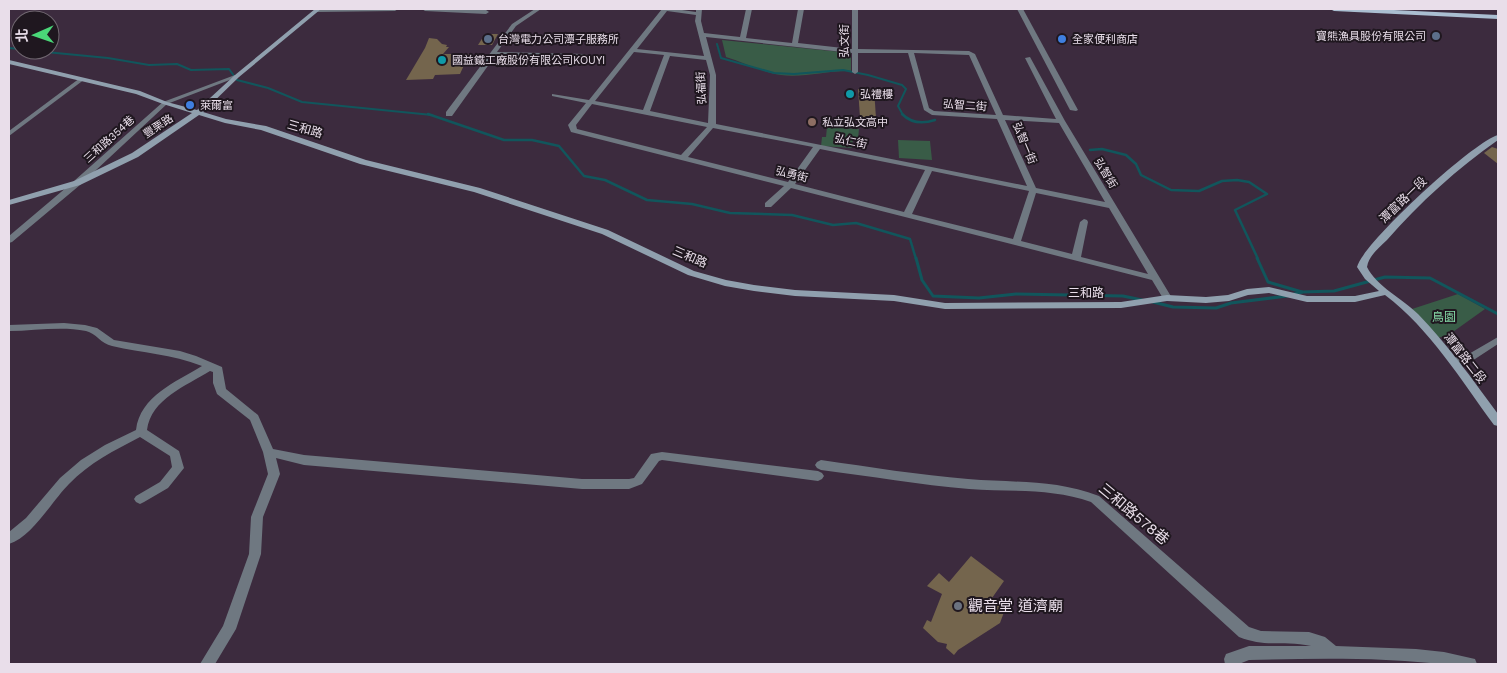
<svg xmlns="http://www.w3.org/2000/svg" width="1507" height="673" viewBox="0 0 1507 673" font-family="'Work Sans','Noto Sans TC',sans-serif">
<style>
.green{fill:#395c47}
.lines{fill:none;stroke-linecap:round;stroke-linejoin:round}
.stream-far2{stroke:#11565c;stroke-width:2}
.stream-far1{stroke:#11565c;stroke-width:2.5}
.stream{stroke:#11565c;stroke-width:3}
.building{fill:#74654d}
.street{fill:#6f7881;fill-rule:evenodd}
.secondary{fill:#90a0ae;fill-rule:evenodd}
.primary{fill:#aabed1;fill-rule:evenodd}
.service-dot{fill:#5c6f8a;stroke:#1f171f;stroke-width:2}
.shop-dot{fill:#3f7fe0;stroke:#1f171f;stroke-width:2}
.culture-dot{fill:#0f9aa8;stroke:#1f171f;stroke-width:2}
.education-dot{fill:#8d6e63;stroke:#1f171f;stroke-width:2}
.worship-dot{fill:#6b7280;stroke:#1f171f;stroke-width:2}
.labels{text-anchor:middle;stroke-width:4;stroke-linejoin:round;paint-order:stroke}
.far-poi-label{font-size:11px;fill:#e9deea;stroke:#1f171f;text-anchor:start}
.far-street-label{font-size:11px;fill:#e9deea;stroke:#1f171f}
.street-label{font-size:12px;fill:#e9deea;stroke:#1f171f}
.park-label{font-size:12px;fill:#86dca8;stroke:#1f171f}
.near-street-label{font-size:15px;fill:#e9deea;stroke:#1f171f}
.near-poi-label{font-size:15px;fill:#e9deea;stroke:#1f171f;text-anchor:start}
</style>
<rect width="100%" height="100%" fill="#3c2b3e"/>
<g class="green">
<path d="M722 40 851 53V71C828 70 804 78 781 75 762 72 745 63 726 57Z"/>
<polygon points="827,127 859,129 858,139 853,139 852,148 821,146 822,137 826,137"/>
<polygon points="898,140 930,141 932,160 899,158"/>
<polygon points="1458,294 1485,309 1450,334 1438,338 1412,309"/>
</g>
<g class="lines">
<g class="stream-far2">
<polyline points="717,44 721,58 774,73 794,74 843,70 868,75 902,85 906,89 898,106 903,115"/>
<polyline points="9,48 20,49"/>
<polyline points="25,50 108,58 149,65 177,64 191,70 229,69 237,80 268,88 302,102 432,115"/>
</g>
<g class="stream-far1">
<polyline points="428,114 504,140 532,140 559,146 584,176 605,180 647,200 692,204 730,213 792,215 833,225 856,223 910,239 916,259"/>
<path d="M902 114C911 123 923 124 935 120"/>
<polyline points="1090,150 1102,149 1126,155 1136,164 1141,175 1171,190 1199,191 1222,181 1237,180 1249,182 1267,194 1235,210 1258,259"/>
</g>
<g class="stream">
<polyline points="916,258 922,280 933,296 979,298 1016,294 1123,296 1142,300"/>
<polyline points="1257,258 1268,282 1302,292 1334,291 1385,277 1430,278 1498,314"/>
<polyline points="1294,294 1302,292"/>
<polyline points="1153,302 1173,307 1216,308 1231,303 1287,296"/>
</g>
</g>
<g class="building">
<polygon points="485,34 498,34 492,45 478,45"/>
<polygon points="429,38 437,39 442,44 447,45 446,47 449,47 443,54 469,54 460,74 435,75 433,79 406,80 425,48"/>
<polygon points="858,89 874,89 876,118 860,117"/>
<polygon points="1492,147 1498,149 1498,164 1484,153"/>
<polygon points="971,556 1004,581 992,598 1007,604 1000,623 958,650 954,655 946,648 947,644 938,642 923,628 927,620 931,622 942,594 927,586 939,573 949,582"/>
</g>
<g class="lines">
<g class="street">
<polygon points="315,9 398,9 395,11 317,12 315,11"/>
<polygon points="422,9 486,10 489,12 486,14 425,11"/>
<polygon points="535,9 541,9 516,26 497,52 585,54 587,55 587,57 495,56 452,116 446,116 446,112 512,24"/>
<path d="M662 9H675L696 12V9H702L701 21 704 33 740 37 746 9H752L746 38 792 43 798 9H804L798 43 852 49V9H858V49L969 51 975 54 1003 115 1056 119 1025 58 1030 57 1065 121 1172 298 1170 300H1164L1152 280 791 188 771 207H765V203L784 186 571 132 568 125 586 103 552 96V94L589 100ZM667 11 696 15 695 21 704 56 637 49ZM706 37 852 53V72L855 74 858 72V53H908L924 110 932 115 997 119 1027 186 716 124V75ZM634 52 664 55 643 110 595 101ZM914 53 969 55 996 115 934 111 929 108ZM670 56 706 60 710 75 708 123 650 111ZM592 104 707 127 681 155 577 129 576 125ZM1005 120 1059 123 1105 202 1036 188ZM713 128 813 147 788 182 688 157ZM820 149 925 170 904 212 795 184ZM932 171 1029 191 1013 239 912 214ZM1036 193 1109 208 1148 274 1081 257 1088 222 1087 220 1084 219 1080 222 1072 254 1021 241Z"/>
<polygon points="1017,9 1023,9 1078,110 1076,111 1070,110"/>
<polygon points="235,75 240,76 167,104 80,185 12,242 9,243 9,236 74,181 163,102"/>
<polygon points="80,78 85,79 9,136 9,131"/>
<path d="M64 323 85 325 97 328 114 340 180 351 196 356 222 367 226 389 258 415 273 449 304 455 582 479H629L634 478 651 454 662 452 818 471 822 473 824 476 822 479 818 481 662 460 659 461 642 484 629 489H582L304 465 276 458 280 474 263 517 261 554 236 629 215 664H200L223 626 249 554 251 517 268 474 263 452 250 420 217 394 213 383V372L210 371C186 386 151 399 147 430L179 451 184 468 168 488 144 502 140 504 136 502 134 499 136 496 160 482 172 467 170 456 140 437C115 450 89 463 69 484 52 501 32 537 9 544V532L26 518 60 478 81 460 105 445 136 430C140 396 176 382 202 366 171 354 143 353 112 346 101 344 96 333 86 331 61 326 34 331 9 331V325Z"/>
<polygon points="1498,337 1498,344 1475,359 1454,366 1449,362 1450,359 1467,355"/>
<path d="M821 460C870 467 919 475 968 479 1015 483 1054 479 1099 496L1249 627 1261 631 1309 632 1325 637 1336 646 1416 649 1444 652 1475 659 1477 664C1447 666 1416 661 1386 660 1340 658 1295 659 1249 660L1239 664H1225L1224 659 1226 654 1249 646H1311C1285 640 1267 648 1239 637L1091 502C1052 488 1010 492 969 489 920 485 870 476 821 470L817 468 815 465 817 462Z"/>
</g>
<path class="secondary" d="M315 9H321L239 77 203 112 226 119 266 126 366 160 480 188 608 230 694 271 726 280 754 285 795 290 894 295 945 303 1121 302 1167 295 1206 297 1228 295 1247 289 1269 287 1307 296H1355L1379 291 1365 279 1357 267C1363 243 1473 142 1498 135V140C1457 169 1420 202 1387 240 1379 248 1369 255 1367 267 1376 286 1403 299 1418 314 1448 345 1473 380 1498 414V426L1494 425C1461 380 1430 329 1385 295L1355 302H1307L1269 293 1248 295 1229 301 1206 303 1167 301 1121 308 945 309 894 301 795 296 754 291 725 286 688 275 602 234 474 192 360 164 261 130 225 123 199 115 138 157 80 185 9 205V200L74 181 132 153 192 113 163 104 136 94 9 64V60L140 91 167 102 197 110 235 75Z"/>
<polygon class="primary" points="1330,9 1373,9 1498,15 1498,19 1334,11"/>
</g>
<g class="service-dot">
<circle cx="1436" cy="36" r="5"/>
<circle cx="488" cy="39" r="5"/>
</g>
<g class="shop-dot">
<circle cx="1062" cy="39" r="5"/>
<circle cx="190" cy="105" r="5"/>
</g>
<g class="culture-dot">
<circle cx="442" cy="60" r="5"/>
<circle cx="850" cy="94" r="5"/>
</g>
<circle class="education-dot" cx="812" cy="122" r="5"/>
<circle class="worship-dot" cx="958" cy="606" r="5"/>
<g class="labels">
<g class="far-poi-label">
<text x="1426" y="40" text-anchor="end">寶熊漁具股份有限公司</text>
<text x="498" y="43">台灣電力公司潭子服務所</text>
<text x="1072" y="43">全家便利商店</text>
<text x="452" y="64">國益鐵工廠股份有限公司KOUYI</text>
<text x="860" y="98">弘禮樓</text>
<text x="200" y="109">萊爾富</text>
<text x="822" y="126">私立弘文高中</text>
</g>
<g class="far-street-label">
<text transform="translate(844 41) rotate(-90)" y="4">弘文街</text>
<text transform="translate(701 88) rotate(-93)" y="4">弘福街</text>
<text transform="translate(965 105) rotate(4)" y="4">弘智二街</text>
<text transform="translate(158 126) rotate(-33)" y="4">豐栗路</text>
<text transform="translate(109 139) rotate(-42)" y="4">三和路354巷</text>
<text transform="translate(851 141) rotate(12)" y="4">弘仁街</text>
<text transform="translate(1025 143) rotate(67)" y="4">弘智一街</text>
<text transform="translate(1106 173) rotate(59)" y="4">弘智街</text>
<text transform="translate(792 174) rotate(14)" y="4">弘勇街</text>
</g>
<g class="street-label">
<text transform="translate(305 129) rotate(16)" y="4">三和路</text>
<text transform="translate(1403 200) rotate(-44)" y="4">潭富路一段</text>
<text transform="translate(690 257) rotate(23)" y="4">三和路</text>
<text x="1086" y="297">三和路</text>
<text transform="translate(1465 358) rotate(52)" y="4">潭富路二段</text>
</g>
<g class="park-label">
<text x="1444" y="321">鳥園</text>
</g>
<g class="near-street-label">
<text transform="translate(1134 514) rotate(40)" y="5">三和路578巷</text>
</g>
<g class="near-poi-label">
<text x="968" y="611">觀音堂 道濟廟</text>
</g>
</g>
<rect width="1507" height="673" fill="none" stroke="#e9deea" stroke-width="20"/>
<g transform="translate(35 35) rotate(268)"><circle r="24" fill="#1f171f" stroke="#706770"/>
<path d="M0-4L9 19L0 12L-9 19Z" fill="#4ad778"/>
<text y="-8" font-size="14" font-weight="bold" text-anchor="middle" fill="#e9deea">北</text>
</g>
</svg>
